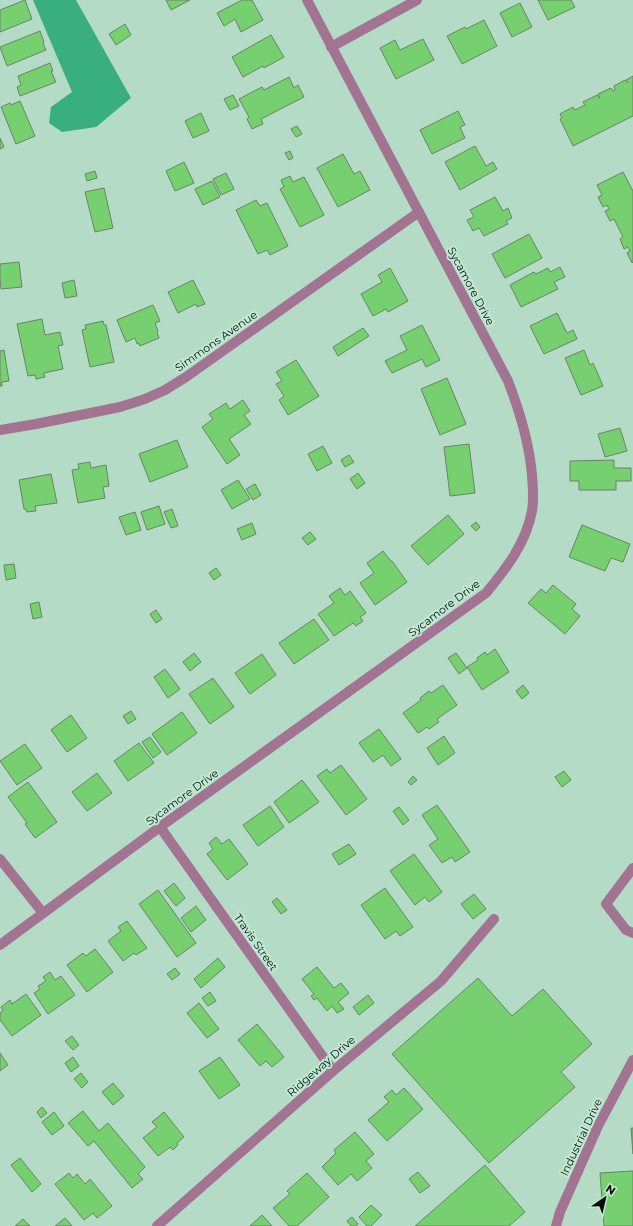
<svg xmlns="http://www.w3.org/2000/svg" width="633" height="1226" viewBox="0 0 633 1226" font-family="Montserrat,sans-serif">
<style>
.water{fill:#39ae7e}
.building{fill:#77d06f;stroke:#6a8367}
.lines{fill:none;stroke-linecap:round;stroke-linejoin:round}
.minor{stroke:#a37491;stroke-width:10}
.labels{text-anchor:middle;stroke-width:4;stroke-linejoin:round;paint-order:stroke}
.street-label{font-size:11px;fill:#030f08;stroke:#c0e8d3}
</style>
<rect width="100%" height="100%" fill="#b3dbc6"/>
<polygon class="water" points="33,0 76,0 131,98 96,127 62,132 49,123 51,107 72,92"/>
<g class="building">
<polygon points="25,0 32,19 0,32 0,10"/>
<polygon points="166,0 190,0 171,10"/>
<polygon points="242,0 252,0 263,20 241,32 235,19 224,26 217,13"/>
<polygon points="538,0 571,0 575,7 548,20"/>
<polygon points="520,3 532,27 512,37 500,13"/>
<polygon points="484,20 497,46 462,64 447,36 465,27 466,29"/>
<polygon points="125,24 131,35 116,45 109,34"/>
<polygon points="40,31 44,42 43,43 46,50 7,66 0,47"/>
<polygon points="271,35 284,57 264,68 263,66 243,77 232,57"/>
<polygon points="423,39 434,60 396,79 380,48 395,40 400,50"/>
<polygon points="50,63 53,71 51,71 56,82 20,96 17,87 21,85 18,76"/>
<polygon points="633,76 633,116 573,146 560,119 562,118 560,114 573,107 575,110 585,105 583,102 597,95 599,98 600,98 598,94 611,88 613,91 615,90 614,86 625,80 628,83 626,80"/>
<polygon points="289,77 294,88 298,85 304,97 261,119 263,124 252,129 247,119 249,117 239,99 262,87 264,90"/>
<polygon points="233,95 239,106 230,110 224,99"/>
<polygon points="20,101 35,136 16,144 1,107 10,103 11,105"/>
<polygon points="458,111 465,125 460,127 465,138 432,154 420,130"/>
<polygon points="201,113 209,131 193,138 185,121"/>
<polygon points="297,126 302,134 296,137 291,129"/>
<polygon points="0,138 4,147 0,149"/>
<polygon points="475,146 486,166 493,162 497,169 460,190 445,162"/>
<polygon points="290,151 293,158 289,160 285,153"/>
<polygon points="343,154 354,174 360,171 370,190 338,207 317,168"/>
<polygon points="184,162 194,183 175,191 166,171"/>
<polygon points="95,171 97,178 87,181 85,174"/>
<polygon points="623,172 633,191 633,262 632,263 627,253 630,251 628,247 624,249 620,239 623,237 614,219 610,221 605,211 609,209 607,205 603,207 598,197 602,195 597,185"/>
<polygon points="226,173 234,189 221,195 213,179"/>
<polygon points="290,176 293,182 304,177 324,215 300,227 280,189 284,187 281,180"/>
<polygon points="212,181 220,197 203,205 195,189"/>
<polygon points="104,188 113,228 95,232 85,192"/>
<polygon points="495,197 503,211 508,208 512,218 506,221 508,224 484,236 479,228 473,231 467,220 474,217 470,210"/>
<polygon points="256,200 260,206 267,203 288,246 270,255 267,250 258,254 236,210"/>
<polygon points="529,234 542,258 505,278 492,254"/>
<polygon points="19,262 22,287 1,289 0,279 0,264"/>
<polygon points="560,267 565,277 554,282 558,289 521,307 510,285 534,272 536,274 548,268 550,272"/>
<polygon points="390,268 408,301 388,312 386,309 373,316 361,294 382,282 378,275"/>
<polygon points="74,280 77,296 65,298 62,283"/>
<polygon points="193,280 205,304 197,307 196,304 178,313 168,292"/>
<polygon points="153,305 160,321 155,323 158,331 157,332 159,338 140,346 139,343 137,344 135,338 126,342 117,320"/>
<polygon points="557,313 567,333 573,330 577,339 544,354 530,326"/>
<polygon points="42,319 45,335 60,332 63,345 58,346 63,369 44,373 45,377 36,379 35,375 28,376 17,324"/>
<polygon points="103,321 104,325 106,325 114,362 90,367 82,330 86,329 85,325"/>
<polygon points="422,325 440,360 426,367 422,359 392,373 385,361 407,350 400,336"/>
<polygon points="363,328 369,336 338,356 333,347"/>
<polygon points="4,350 9,381 2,382 2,386 0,386 0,351"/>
<polygon points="584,350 590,365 593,363 603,386 581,395 565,358"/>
<polygon points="296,360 319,396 288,415 279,400 284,396 276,384 282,381 276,372"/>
<polygon points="447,378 466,424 440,435 421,389"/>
<polygon points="243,400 250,411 244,415 251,424 229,439 240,455 227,464 202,427 213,419 209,414 226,403 230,409"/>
<polygon points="620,428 627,451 605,457 598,434"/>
<polygon points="177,440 188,467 150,482 139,454"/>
<polygon points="469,444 475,493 450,496 444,447"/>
<polygon points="323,446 332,463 317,471 308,454"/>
<polygon points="349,455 354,462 345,467 341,460"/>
<polygon points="614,460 614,468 631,468 631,481 616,481 616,490 579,490 579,481 570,481 570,461"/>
<polygon points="90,462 91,468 106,465 109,486 103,487 105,498 78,503 72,470 79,469 78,464"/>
<polygon points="358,473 365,483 357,489 350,479"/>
<polygon points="51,474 57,503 35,506 36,511 27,512 26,509 24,509 19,480"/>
<polygon points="238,480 250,499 232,509 221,490"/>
<polygon points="255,484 261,495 253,500 246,489"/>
<polygon points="159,506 165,524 147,530 141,512"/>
<polygon points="172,509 178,526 171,528 164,512"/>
<polygon points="135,512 141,530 126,535 119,517"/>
<polygon points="448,515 464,534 428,565 411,546"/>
<polygon points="476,522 480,527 476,531 471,526"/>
<polygon points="252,523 256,534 242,540 237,529"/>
<polygon points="582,525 630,544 623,562 611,558 605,571 569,557"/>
<polygon points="310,532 316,539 308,545 302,538"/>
<polygon points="383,551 391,561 392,561 407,582 375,605 360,583 374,573 367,563"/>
<polygon points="14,564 16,578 6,580 4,565"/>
<polygon points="216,568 221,575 214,580 209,573"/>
<polygon points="553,585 576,604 572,609 580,616 565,634 528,603 541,589 546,593"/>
<polygon points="340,588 345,595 350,591 366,613 360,617 363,621 356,626 353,623 334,636 318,614 334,603 329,596"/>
<polygon points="39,602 42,617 33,619 30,604"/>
<polygon points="156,610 162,619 156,623 150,614"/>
<polygon points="314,619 329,640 294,664 279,643"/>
<polygon points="495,649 509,672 482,690 467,667 478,660 477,658 485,652 487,655"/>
<polygon points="194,653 201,662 190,671 183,662"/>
<polygon points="456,653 467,668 459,674 448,658"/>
<polygon points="262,654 276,675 250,694 235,673"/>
<polygon points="165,669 180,689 168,698 154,677"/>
<polygon points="213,678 234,707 210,724 189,694"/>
<polygon points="443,685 457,705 437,719 439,722 429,729 427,727 418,733 403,713 421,700 420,698 429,691 431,693"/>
<polygon points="523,685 529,693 522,699 516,691"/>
<polygon points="131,711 136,719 128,724 123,716"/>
<polygon points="182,712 197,733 167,755 152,734"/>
<polygon points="71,715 87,738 67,752 51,730"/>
<polygon points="379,729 401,759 391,766 383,755 373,762 359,743"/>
<polygon points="444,736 455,753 438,765 427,748"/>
<polygon points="150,737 161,752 153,758 142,742"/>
<polygon points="139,743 154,763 128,781 114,761"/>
<polygon points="25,744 42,768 17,785 0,761"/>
<polygon points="341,765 367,799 346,815 317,776 327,769 330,773"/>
<polygon points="564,771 571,780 562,787 555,777"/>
<polygon points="97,773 112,793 87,811 72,792"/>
<polygon points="413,776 417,780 411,785 408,782"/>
<polygon points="302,780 319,802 289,823 274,802"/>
<polygon points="28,782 57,822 35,838 25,824 27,823 8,797"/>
<polygon points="437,805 470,852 455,862 452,857 442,863 429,845 438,839 422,815"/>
<polygon points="270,806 284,827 258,846 243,825"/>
<polygon points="399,807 409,820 403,825 393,811"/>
<polygon points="216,837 222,844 229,839 248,864 227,880 207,854 213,849 209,843"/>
<polygon points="349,844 356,854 339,865 332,854"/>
<polygon points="414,854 442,892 429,902 425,897 415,905 390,871"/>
<polygon points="174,883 185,898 176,906 164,891"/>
<polygon points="385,888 413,927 400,936 396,931 385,939 361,905"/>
<polygon points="158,890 196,943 177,957 139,904"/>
<polygon points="474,894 486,909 473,919 461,904"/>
<polygon points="277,898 287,910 281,914 272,902"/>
<polygon points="196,906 206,920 191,932 181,918"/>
<polygon points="127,921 147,948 136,955 134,953 123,961 108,941 121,931 118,927"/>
<polygon points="95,949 113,972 87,992 67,965 83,953 86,956"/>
<polygon points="218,958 225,967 201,988 194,979"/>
<polygon points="317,967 334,988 341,983 349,993 338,1002 344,1009 337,1013 332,1006 327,1011 317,998 314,1000 311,996 314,994 302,979"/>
<polygon points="175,968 180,974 172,980 167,974"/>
<polygon points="50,972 55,980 61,976 75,995 48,1014 34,993 40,989 38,986 46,981 43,977"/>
<polygon points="478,978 512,1016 543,989 592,1044 561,1072 575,1087 489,1163 392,1054"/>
<polygon points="210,992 216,1001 208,1006 202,998"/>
<polygon points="26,994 41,1015 12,1036 0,1020 0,1013 3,1010 1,1007 10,1000 12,1004"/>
<polygon points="368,995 374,1003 359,1015 353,1007"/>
<polygon points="199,1003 219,1029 207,1038 187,1013"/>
<polygon points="257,1024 284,1057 272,1067 266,1061 260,1066 238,1040"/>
<polygon points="72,1036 79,1045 73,1050 65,1041"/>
<polygon points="0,1053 8,1065 0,1071"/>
<polygon points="73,1057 79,1066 71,1072 65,1063"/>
<polygon points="220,1057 240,1085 219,1099 199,1071"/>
<polygon points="81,1073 88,1082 82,1088 74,1079"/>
<polygon points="113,1083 124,1096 113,1105 102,1092"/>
<polygon points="404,1088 423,1109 387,1141 368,1120 389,1102 384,1097 392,1090 396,1095"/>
<polygon points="42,1107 47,1113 41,1118 37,1112"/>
<polygon points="83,1111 99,1131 108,1123 145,1167 138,1174 143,1179 132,1188 94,1141 88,1146 68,1123"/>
<polygon points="54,1112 64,1126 52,1135 42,1122"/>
<polygon points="164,1112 184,1137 177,1143 178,1145 173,1150 170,1147 158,1156 143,1138 157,1127 152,1122"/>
<polygon points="631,1128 633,1128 633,1154"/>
<polygon points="355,1132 374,1154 366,1161 372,1168 357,1181 351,1174 338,1185 322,1167 336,1153 334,1150"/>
<polygon points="20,1158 41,1184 32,1192 11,1165"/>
<polygon points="485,1165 525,1212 509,1226 415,1226"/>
<polygon points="633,1171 633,1226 604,1226 600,1173"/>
<polygon points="418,1172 430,1186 420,1193 409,1179"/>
<polygon points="69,1173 73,1178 77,1174 85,1184 90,1179 112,1206 97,1218 93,1213 84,1220 55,1184"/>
<polygon points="307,1173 329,1197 297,1226 289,1226 273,1208 290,1194 287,1191"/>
<polygon points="371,1205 382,1215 371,1226 367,1226 359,1217"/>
<polygon points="262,1215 272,1226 250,1226"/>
<polygon points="352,1217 358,1224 356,1226 351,1226 347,1221"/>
<polygon points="65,1218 72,1226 55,1226"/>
<polygon points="23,1219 30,1226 15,1226"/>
</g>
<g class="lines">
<g class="minor">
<polyline points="331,47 417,0"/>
<polyline points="0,430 36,424 120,407 145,399 165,390 186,377 419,212"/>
<polyline points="160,827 333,1071"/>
<polyline points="0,859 43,913"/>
<polyline points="633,868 606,904 626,930 633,933"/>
<path d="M0 945 160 827 486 593C506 569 526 543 532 511 534 499 533 487 532 475 529 441 520 412 508 381L307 0"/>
<polyline points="157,1226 333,1071 441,981 494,919"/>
<polyline points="556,1226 560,1212 598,1126 633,1060"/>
</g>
</g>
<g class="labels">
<g class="street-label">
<text transform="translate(471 286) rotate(62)" y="4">Sycamore Drive</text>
<text transform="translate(216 341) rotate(-35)" y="4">Simmons Avenue</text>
<text transform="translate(444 608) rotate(-37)" y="4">Sycamore Drive</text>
<text transform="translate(182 797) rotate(-36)" y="4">Sycamore Drive</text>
<text transform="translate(256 942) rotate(55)" y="4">Travis Street</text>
<text transform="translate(321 1066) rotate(-41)" y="4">Ridgeway Drive</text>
<text transform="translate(581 1137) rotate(-65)" y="4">Industrial Drive</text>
</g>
</g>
<g transform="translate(605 1198) rotate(34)" stroke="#c0e8d3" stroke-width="3" paint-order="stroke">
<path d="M0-3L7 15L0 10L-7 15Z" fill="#030f08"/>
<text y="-6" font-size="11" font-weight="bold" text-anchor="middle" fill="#030f08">N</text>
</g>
</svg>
